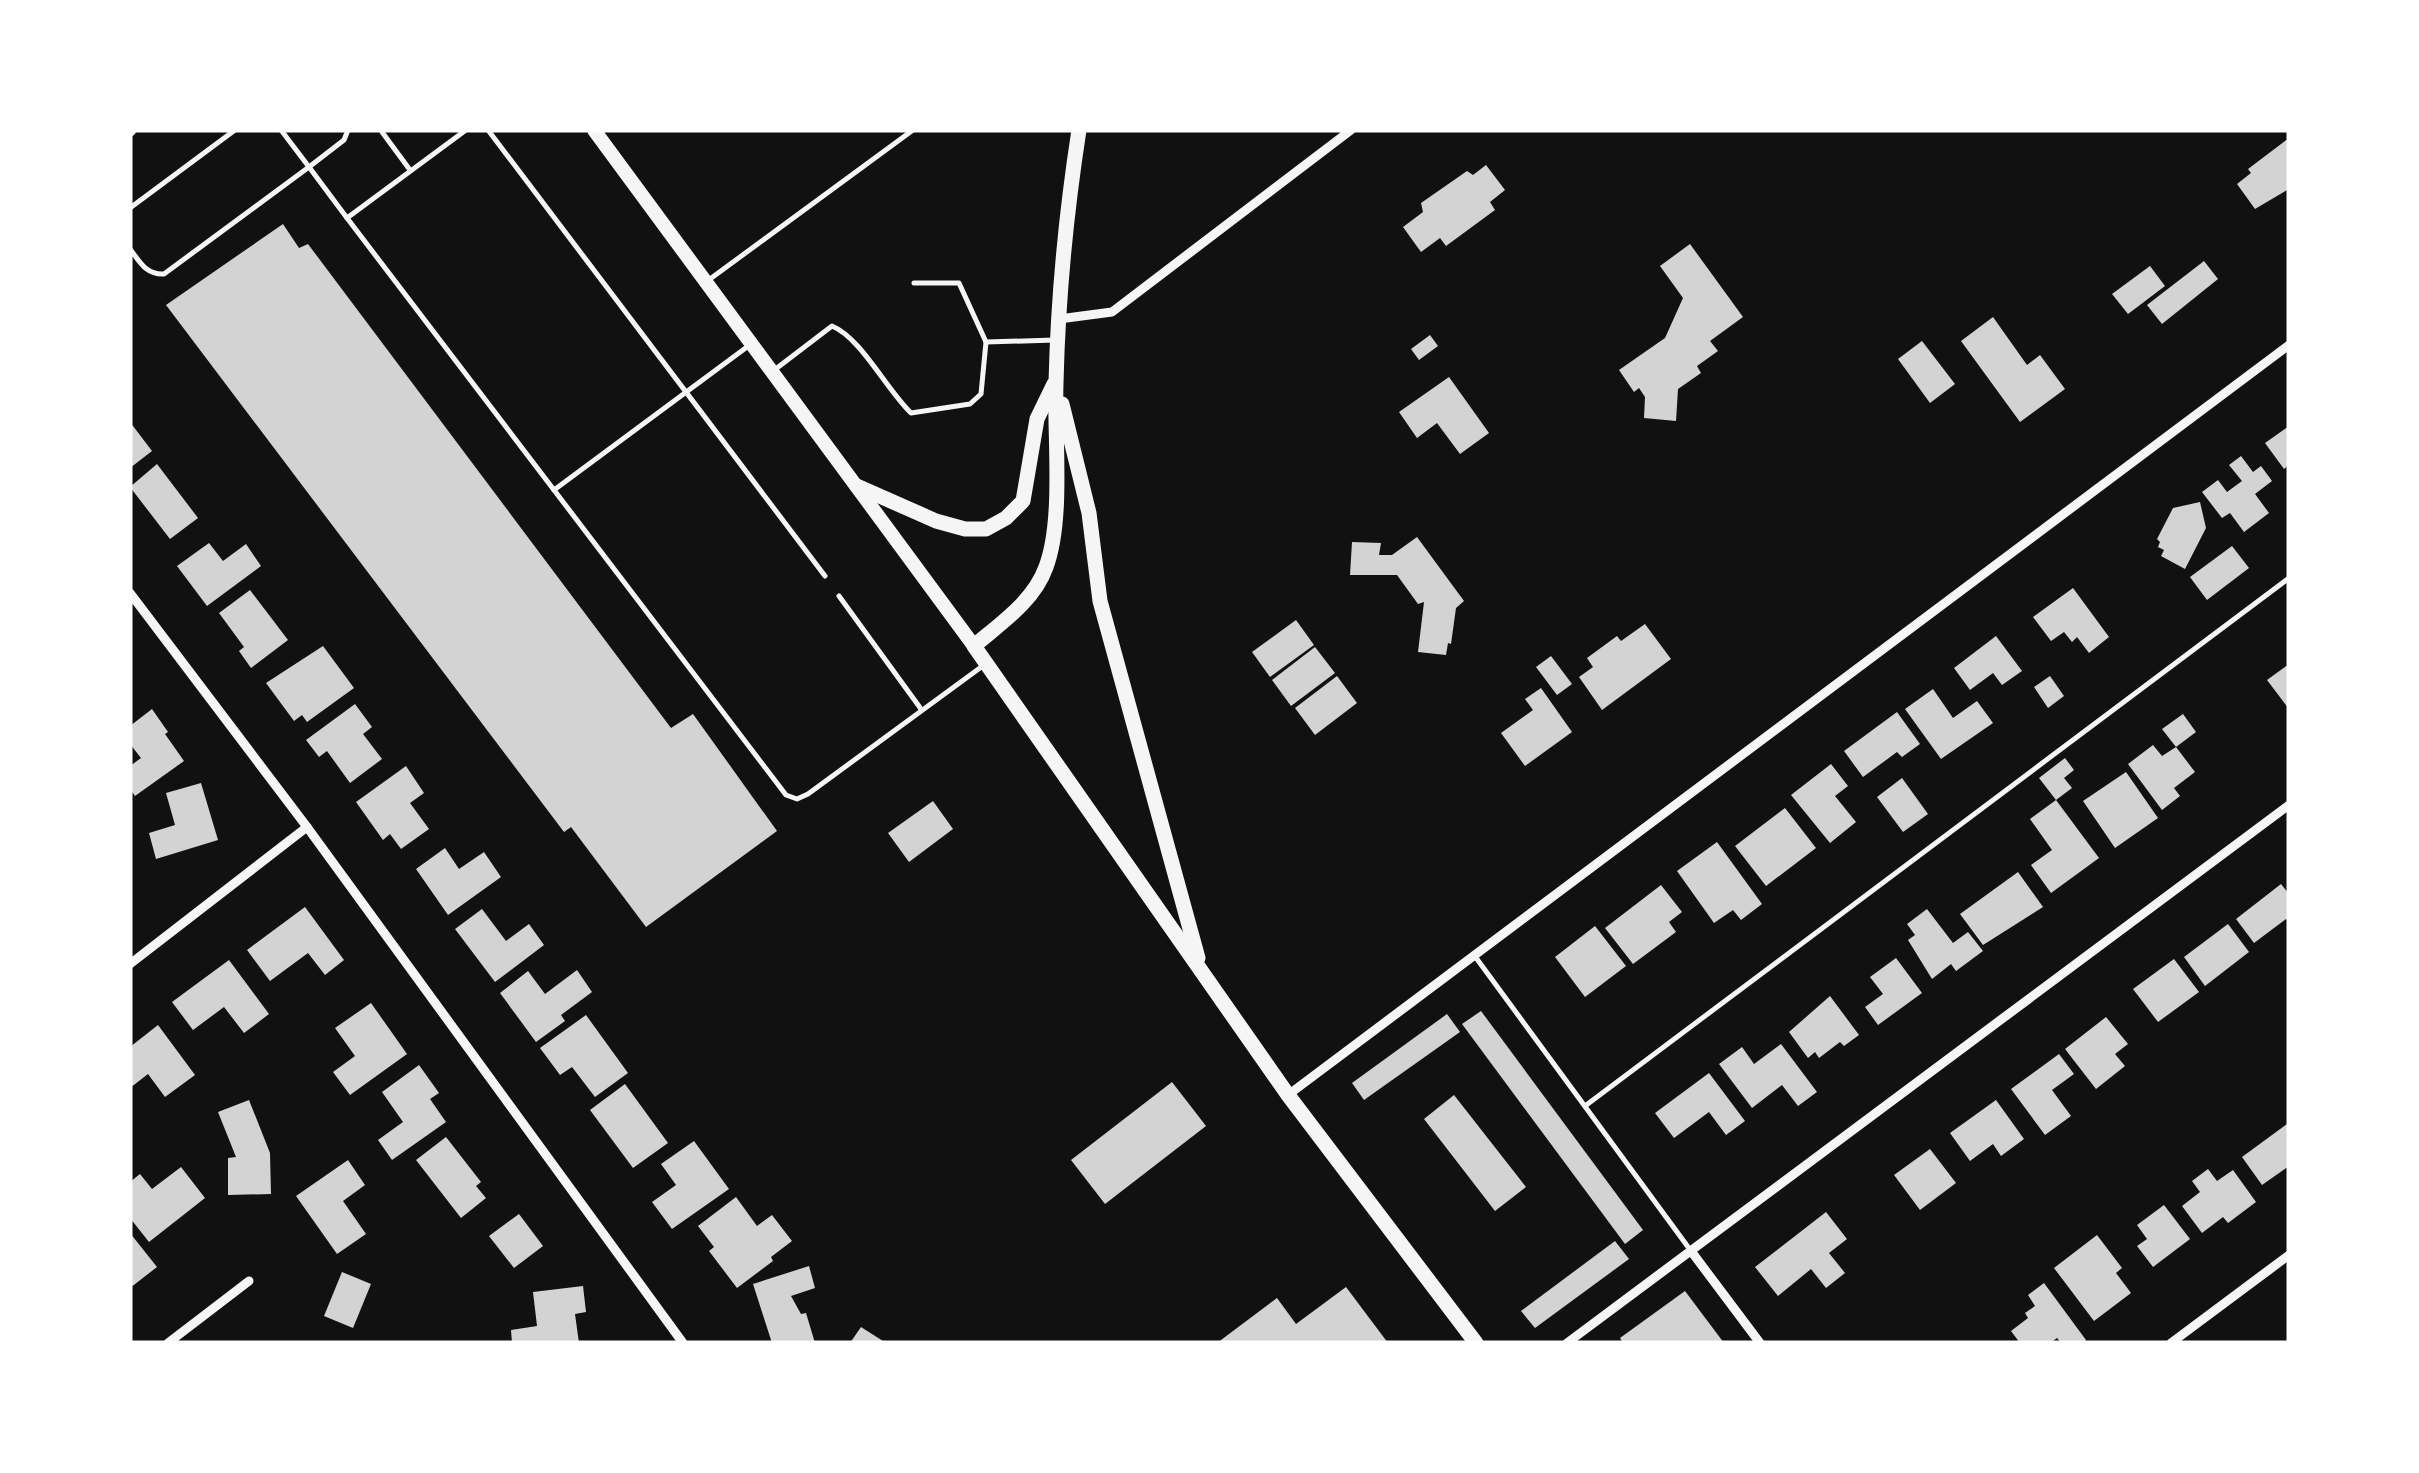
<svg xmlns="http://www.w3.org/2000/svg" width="2419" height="1473" viewBox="0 0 2419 1473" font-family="'Alegreya Sans',sans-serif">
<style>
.building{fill:#d3d3d3}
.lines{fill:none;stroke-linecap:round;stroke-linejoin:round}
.service{stroke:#f5f5f5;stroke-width:5}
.minor{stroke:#f5f5f5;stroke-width:9}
.tertiary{stroke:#f5f5f5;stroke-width:11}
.secondary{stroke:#f5f5f5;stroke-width:14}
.primary{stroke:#f5f5f5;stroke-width:15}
</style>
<rect width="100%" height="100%" fill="#111"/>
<g class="building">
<polygon points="2289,138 2289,189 2255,209 2237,184 2251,173 2248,169"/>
<polygon points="1486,165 1505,190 1490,202 1495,210 1446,246 1440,238 1421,252 1403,227 1423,212 1421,203 1467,171 1473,175"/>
<polygon points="283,224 299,248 308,244 671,728 693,714 777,831 646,927 571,827 564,832 166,305"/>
<polygon points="1690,244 1743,317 1710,341 1718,351 1697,366 1701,373 1678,389 1676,421 1644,418 1645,397 1639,388 1634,392 1619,370 1665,338 1683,298 1660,266"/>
<polygon points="2204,261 2218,279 2162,324 2147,305"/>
<polygon points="2150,266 2165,286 2128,314 2112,294"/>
<polygon points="1993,317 2027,365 2040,355 2065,389 2020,422 1961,341"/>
<polygon points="1430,335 1438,346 1419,360 1411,349"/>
<polygon points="1922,341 1955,384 1930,403 1898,359"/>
<polygon points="1449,377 1489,433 1460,454 1437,423 1417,438 1399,412"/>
<polygon points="130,422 152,451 130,468"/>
<polygon points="2289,426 2289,465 2284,469 2265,443"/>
<polygon points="2241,456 2253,472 2261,466 2272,481 2255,494 2269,513 2244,532 2230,513 2222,518 2202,492 2218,480 2227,492 2242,481 2229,465"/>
<polygon points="157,464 198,518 170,539 130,487"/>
<polygon points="2200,502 2206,528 2185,569 2161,556 2164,550 2158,547 2160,542 2157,539 2173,508"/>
<polygon points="1417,537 1464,601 1456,608 1451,644 1448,643 1446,655 1418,652 1424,602 1418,604 1397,575 1350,575 1352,542 1381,543 1379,555 1392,555"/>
<polygon points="209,543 223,561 246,544 261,566 207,606 177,566"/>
<polygon points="2232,546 2249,568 2207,600 2190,577"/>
<polygon points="2073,588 2109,637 2089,653 2077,637 2072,642 2064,632 2051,641 2033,617"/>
<polygon points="250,590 288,640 251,668 239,651 244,647 219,613"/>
<polygon points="1296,620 1314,645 1270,677 1252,652"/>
<polygon points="1645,624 1671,659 1602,710 1579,677 1593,667 1587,658 1617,636 1621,641"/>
<polygon points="1996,636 2022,671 2002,685 1993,673 1970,690 1954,668"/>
<polygon points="323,646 354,688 307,722 302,715 294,721 266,683"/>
<polygon points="1315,647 1335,673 1291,706 1272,680"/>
<polygon points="1551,656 1572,684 1557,695 1536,667"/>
<polygon points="2289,664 2289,709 2267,680"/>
<polygon points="1337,676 1357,703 1315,735 1295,708"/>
<polygon points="2050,676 2064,696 2048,708 2034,687"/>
<polygon points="1541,688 1572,732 1525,766 1501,733 1533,710 1525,699"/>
<polygon points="1933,689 1953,718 1977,701 1993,723 1941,759 1905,709"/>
<polygon points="355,704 372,727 363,734 382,759 350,783 327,751 319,757 306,740"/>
<polygon points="152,709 168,732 165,734 184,761 135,796 130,789 130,766 141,758 130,744 130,726"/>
<polygon points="1897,712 1920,744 1902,757 1897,752 1863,777 1844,751"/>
<polygon points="2183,714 2196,732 2176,747 2162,729"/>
<polygon points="2153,745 2162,756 2176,747 2195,772 2174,788 2180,796 2162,810 2128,764"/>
<polygon points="2065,758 2074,770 2064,778 2072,788 2056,800 2099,858 2051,893 2031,865 2052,850 2030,819 2056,800 2039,778"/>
<polygon points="1831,764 1848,786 1835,796 1856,822 1830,843 1791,795"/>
<polygon points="406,766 424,793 410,803 429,829 401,849 390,834 383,840 356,802"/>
<polygon points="2126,772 2158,818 2115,848 2083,801"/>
<polygon points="1902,778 1928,814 1903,832 1877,797"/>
<polygon points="201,783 218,840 156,859 149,833 175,825 166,793"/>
<polygon points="933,801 953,829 909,862 888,833"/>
<polygon points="1785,808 1816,848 1766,886 1735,846"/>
<polygon points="1717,842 1762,904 1741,920 1733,910 1714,923 1677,871"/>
<polygon points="445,848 459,869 484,852 501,877 448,915 416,869"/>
<polygon points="2018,872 2043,907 1983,945 1960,914"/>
<polygon points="2281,884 2289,894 2289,922 2286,919 2254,943 2236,919"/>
<polygon points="1661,885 1682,912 1669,922 1676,932 1633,964 1605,928"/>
<polygon points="305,907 344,960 325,975 308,953 270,981 247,950"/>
<polygon points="482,909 506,941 529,924 544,945 495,982 455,929"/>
<polygon points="1927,909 1953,943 1968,932 1983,951 1956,971 1951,964 1932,979 1908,940 1915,935 1907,924"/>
<polygon points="2228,924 2249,952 2205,986 2184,957"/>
<polygon points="1595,926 1626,966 1585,997 1555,957"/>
<polygon points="1896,958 1922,993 1878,1025 1865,1007 1883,994 1870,977"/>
<polygon points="2174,959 2199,992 2158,1022 2133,989"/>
<polygon points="229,960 269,1014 244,1033 224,1007 193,1030 172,1002"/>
<polygon points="577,970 592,992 561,1015 565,1021 536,1042 500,993 528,971 545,994"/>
<polygon points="1830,996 1859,1035 1844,1046 1840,1042 1819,1058 1815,1052 1808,1058 1789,1032"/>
<polygon points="371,1003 407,1054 350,1095 333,1072 355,1056 335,1028"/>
<polygon points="1481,1011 1643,1230 1625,1244 1462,1024"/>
<polygon points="1447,1014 1460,1032 1364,1100 1352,1083"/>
<polygon points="586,1015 628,1073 595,1097 572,1067 560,1075 540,1048"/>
<polygon points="2106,1017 2128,1044 2115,1054 2125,1066 2096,1089 2065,1049"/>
<polygon points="158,1025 195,1075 165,1097 148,1074 130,1088 130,1047"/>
<polygon points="1781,1044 1817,1092 1798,1106 1782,1085 1752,1108 1719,1064 1742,1047 1754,1064"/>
<polygon points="2059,1054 2074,1074 2052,1090 2071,1116 2045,1135 2011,1089"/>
<polygon points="419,1065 439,1093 430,1099 446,1122 392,1160 378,1140 403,1122 382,1092"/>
<polygon points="1709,1073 1745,1121 1726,1135 1709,1112 1674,1138 1655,1113"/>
<polygon points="1172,1082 1206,1126 1105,1204 1071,1160"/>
<polygon points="625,1084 668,1143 633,1168 590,1110"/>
<polygon points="1454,1095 1526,1187 1495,1211 1424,1119"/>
<polygon points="249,1100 270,1153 271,1194 228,1195 228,1158 236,1157 218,1112"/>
<polygon points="1996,1100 2024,1139 2001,1156 1993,1144 1970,1161 1950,1133"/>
<polygon points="2287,1124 2289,1166 2262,1185 2242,1157"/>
<polygon points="446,1137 481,1182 476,1186 486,1198 461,1218 416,1160"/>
<polygon points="694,1141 729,1189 672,1229 652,1202 676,1185 661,1164"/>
<polygon points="1930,1149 1956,1183 1920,1210 1894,1175"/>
<polygon points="348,1160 365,1185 343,1201 366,1234 337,1254 296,1196"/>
<polygon points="181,1167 205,1198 149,1242 130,1218 130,1182 140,1174 152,1189"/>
<polygon points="2208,1169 2217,1181 2233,1170 2256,1202 2228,1223 2223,1217 2202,1233 2182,1206 2200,1192 2192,1181"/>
<polygon points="736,1197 757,1226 772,1215 792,1241 771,1257 773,1261 737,1288 709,1251 714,1247 698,1226"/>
<polygon points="2164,1205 2190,1239 2153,1267 2137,1246 2147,1239 2137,1225"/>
<polygon points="1826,1212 1847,1239 1829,1253 1845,1273 1826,1288 1811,1269 1778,1296 1755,1267"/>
<polygon points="519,1214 543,1246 514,1268 489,1236"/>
<polygon points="130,1233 157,1267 130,1288"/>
<polygon points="2097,1235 2122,1268 2116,1273 2131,1293 2094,1321 2054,1268"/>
<polygon points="1615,1241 1629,1259 1535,1328 1521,1311"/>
<polygon points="809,1266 815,1288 791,1296 801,1314 806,1313 815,1343 772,1343 753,1284"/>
<polygon points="342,1272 371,1284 353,1328 324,1316"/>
<polygon points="2044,1283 2086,1340 2083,1343 2061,1343 2057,1338 2050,1343 2020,1343 2011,1331 2028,1318 2025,1313 2035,1306 2028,1295"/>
<polygon points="583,1286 586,1312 575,1314 579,1343 512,1343 511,1330 537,1326 533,1292"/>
<polygon points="1346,1287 1388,1343 1217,1343 1277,1298 1296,1324"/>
<polygon points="1685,1291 1724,1343 1623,1343 1620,1338"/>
<polygon points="861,1327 883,1341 882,1343 850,1343"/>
</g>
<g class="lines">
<g class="service">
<polyline points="348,130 344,140 309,167 347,218 466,130"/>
<polyline points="488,130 825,576"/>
<polyline points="382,132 410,170"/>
<polyline points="130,208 235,130"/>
<polyline points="347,218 554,490 751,344"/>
<path d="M130 249C140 262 146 275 164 274L309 167 281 130"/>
<polyline points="710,279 913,130"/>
<polyline points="914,283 959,283 986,342"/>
<path d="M773 371 832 326C861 338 886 389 911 413L970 404 981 394 986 342 1055 340"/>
<polyline points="554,490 786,795 797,799 808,794 984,665"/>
<polyline points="839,596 921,709"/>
<polyline points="1474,955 1691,1251"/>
<polyline points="1585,1106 2289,578"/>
</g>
<g class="minor">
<polyline points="1059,319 1112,312 1351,130"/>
<polyline points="130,593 307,827 683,1343"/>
<polyline points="130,964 307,827"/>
<polyline points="1288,1095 2289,345"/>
<polyline points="1691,1251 1760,1343"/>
<polyline points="168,1343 249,1281"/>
<polyline points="1567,1343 2289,805"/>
<polyline points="2171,1343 2289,1255"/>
</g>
<polyline class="tertiary" points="130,131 131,130"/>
<polyline class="secondary" points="594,130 974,646"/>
<g class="primary">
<path d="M1079 130C1066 214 1058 298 1056 383 1054 435 1064 519 1046 567 1034 601 1001 623 974 646L1288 1095 1476 1343"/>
<polyline points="1062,404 1089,513 1100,601 1198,958"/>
<polyline points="857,486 936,521 965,529 986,529 1006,518 1023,501 1037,419 1054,384"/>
</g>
</g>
<rect width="2419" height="1473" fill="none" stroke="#ffffff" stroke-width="265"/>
</svg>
